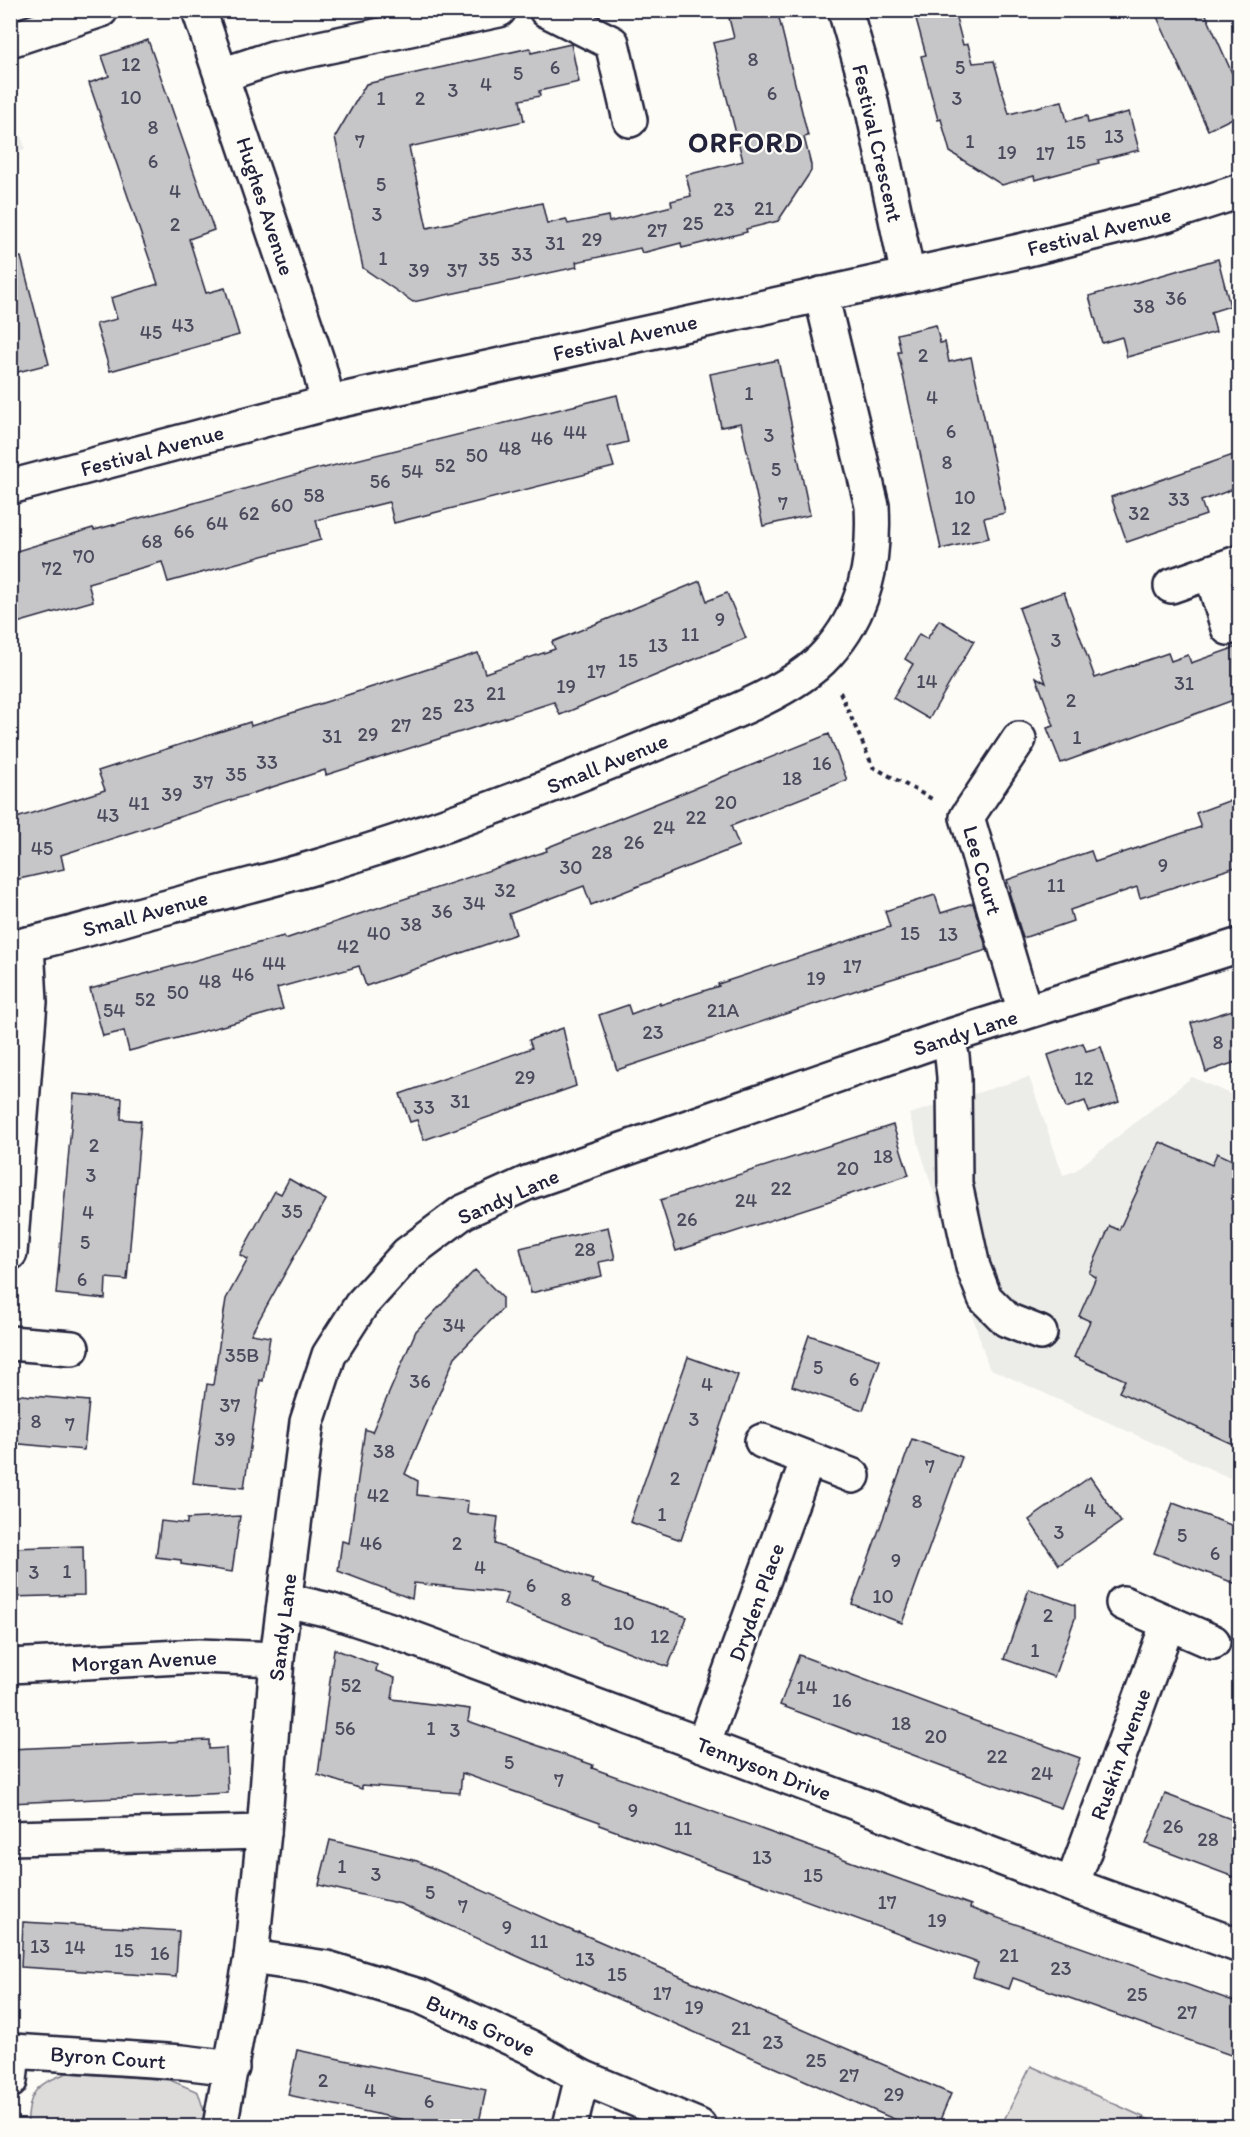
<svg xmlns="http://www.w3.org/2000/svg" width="1250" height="2137" viewBox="0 0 1250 2137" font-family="Itim,sans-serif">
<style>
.built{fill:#ecece9}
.green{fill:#dddcdb;stroke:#807f8b;stroke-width:1.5}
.building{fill:#c6c6c8;stroke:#22223b;stroke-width:1.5}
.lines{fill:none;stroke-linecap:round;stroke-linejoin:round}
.minor-casing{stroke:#22223b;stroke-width:38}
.path{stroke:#22223b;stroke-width:4;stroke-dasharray:4.5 4.5;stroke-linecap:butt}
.minor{stroke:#fdfcf7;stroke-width:33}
.labels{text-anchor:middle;stroke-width:4.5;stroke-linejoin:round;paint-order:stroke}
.number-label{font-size:20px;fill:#4b4b5e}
.street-label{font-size:22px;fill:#22223b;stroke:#fdfcf7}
.district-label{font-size:28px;font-weight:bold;letter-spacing:1.5px;fill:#22223b;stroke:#fdfcf7}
</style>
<rect width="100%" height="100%" fill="#fdfcf7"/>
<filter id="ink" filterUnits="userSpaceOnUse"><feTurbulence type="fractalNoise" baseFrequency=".0167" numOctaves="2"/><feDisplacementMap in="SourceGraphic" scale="12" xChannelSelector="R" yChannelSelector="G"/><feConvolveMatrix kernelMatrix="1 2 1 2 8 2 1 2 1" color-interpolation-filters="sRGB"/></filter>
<g filter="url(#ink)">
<g class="built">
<polygon points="11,101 25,149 11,154 10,154"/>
<polygon points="1029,1077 1063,1175 1075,1171 1192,1077 1239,1098 1239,1482 989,1368 909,1114"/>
</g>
<g class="green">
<polygon points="1031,2066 1163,2126 1001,2126"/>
<path d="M67 2073 170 2080 198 2092 205 2114 202 2126H27C30 2090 34 2086 67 2073Z"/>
</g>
<g class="building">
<polygon points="760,10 777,10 808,136 804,137 811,165 811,171 778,221 746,229 747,232 682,248 681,243 642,253 640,248 576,262 577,267 413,302 363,268 335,137 366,84 530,48 531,53 571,44 579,82 539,91 540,96 520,100 524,121 409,147 418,187 427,228 542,203 547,224 566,219 568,224 608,216 609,222 672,206 671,201 691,196 686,175 743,161 713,43 734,38 729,18"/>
<polygon points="932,10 954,10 963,45 968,44 973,63 994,61 1009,114 1062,101 1067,121 1087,116 1088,123 1129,112 1139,150 1098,160 1099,163 1035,180 1034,176 1002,185 950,152 941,119 938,120 921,56 926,55 915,15"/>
<polygon points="1154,10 1204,10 1239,89 1239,115 1208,130"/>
<polygon points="148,40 214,230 189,239 206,293 225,288 239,335 110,371 96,324 117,319 111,298 158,284 89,83 109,76 102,56"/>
<polygon points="21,257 49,364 10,374 10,258"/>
<polygon points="1218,259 1230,306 1211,312 1216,332 1127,357 1122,337 1102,343 1089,296"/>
<polygon points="936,325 940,343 945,342 949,362 971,357 1005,513 984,518 989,538 941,549 898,352 901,352 897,334"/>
<polygon points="778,360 810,515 763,526 741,423 721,427 710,374"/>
<polygon points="617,395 628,442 608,447 614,467 394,523 389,502 316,520 321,540 168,582 162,562 88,583 93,601 10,625 10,553 93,528 94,530 162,512 323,467 324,468"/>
<polygon points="1239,453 1239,487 1201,501 1206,515 1127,542 1111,497"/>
<polygon points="700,581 707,601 727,593 746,638 560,715 554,702 326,775 325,770 61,855 64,869 10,881 10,820 105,790 98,771 250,722 251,726 478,653 485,673 555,649 552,642"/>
<polygon points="1064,592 1095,678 1168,653 1171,661 1188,655 1191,663 1239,646 1239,698 1061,763 1047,728 1054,726 1036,677 1046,683 1019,608"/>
<polygon points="939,620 974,641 929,719 893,698 913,664 905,659 919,634 927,639"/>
<polygon points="829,734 847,780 731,826 739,846 591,905 584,886 509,914 516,934 366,986 359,966 339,972 338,971 277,988 283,1009 226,1025 129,1051 124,1031 103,1036 90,989 284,936 285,939 547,851 546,848"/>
<polygon points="1239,797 1239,866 1140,898 1137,887 1070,910 1073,921 1023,938 1009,892 1011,891 1007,880 1091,851 1095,862 1201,827 1196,813"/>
<polygon points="935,895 941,913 973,903 987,950 875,984 617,1070 599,1015 628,1005 631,1014 660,1003 660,1005 719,986 718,984 890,927 885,911"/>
<polygon points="1239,1008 1239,1061 1206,1072 1191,1023"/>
<polygon points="563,1028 576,1086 424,1140 417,1120 410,1122 400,1094 532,1048 529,1040"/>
<polygon points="1083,1043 1086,1051 1101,1047 1119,1102 1089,1112 1085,1101 1066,1108 1048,1055"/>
<polygon points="74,1094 122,1098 121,1119 141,1121 127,1280 106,1278 105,1299 56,1294"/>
<polygon points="893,1125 909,1175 676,1251 660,1200"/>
<polygon points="1160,1142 1212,1165 1217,1153 1239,1163 1239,1447 1119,1392 1125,1380 1074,1357 1090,1321 1079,1316 1096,1277 1089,1273 1110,1226 1119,1230"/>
<polygon points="289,1179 326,1200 251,1334 270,1337 263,1381 260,1380 244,1488 193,1483 207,1384 213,1385 226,1299 248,1259 240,1255 275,1191 281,1194"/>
<polygon points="608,1227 615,1259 599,1262 602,1276 531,1293 520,1248"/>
<polygon points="475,1270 502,1297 502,1309 455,1357 405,1474 418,1481 417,1495 468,1501 467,1513 498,1517 495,1544 593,1580 592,1583 687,1617 668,1667 504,1604 508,1593 414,1583 412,1599 338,1571 342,1541 349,1543 365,1429 372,1432 416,1331"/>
<polygon points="809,1335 880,1360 863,1410 792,1386"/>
<polygon points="688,1357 738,1375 681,1540 630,1522"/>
<polygon points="10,1394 89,1401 84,1450 10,1443"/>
<polygon points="912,1439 962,1457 902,1623 852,1604"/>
<polygon points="1090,1477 1121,1522 1059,1565 1029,1520"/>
<polygon points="1173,1503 1239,1528 1239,1585 1154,1553"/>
<polygon points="240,1516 232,1572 181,1564 181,1560 156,1557 161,1521 187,1524 187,1519"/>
<polygon points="83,1546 84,1595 10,1597 10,1548"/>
<polygon points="1029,1589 1075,1605 1075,1618 1054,1677 1004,1659"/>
<polygon points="334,1649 377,1665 376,1671 395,1678 392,1699 470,1709 468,1721 593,1765 592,1768 971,1905 970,1908 1239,2003 1239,2058 1013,1978 1009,1989 973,1977 978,1963 599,1825 600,1822 462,1773 460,1793 362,1785 362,1789 318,1775"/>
<polygon points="799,1655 988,1726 988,1725 1080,1758 1061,1808 945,1767 780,1705"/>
<polygon points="209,1740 209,1749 226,1748 228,1793 10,1803 10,1749"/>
<polygon points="1165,1794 1239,1822 1239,1879 1146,1844"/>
<polygon points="330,1840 417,1861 577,1933 578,1932 951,2094 937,2127 912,2127 547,1968 546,1969 401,1904 319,1885"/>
<polygon points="23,1922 179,1931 176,1977 21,1967"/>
<polygon points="297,2050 486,2090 478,2127 437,2127 288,2095"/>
</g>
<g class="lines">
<defs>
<g id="minor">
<polyline points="199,10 318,363 328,403"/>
<polyline points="546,10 612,43 630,120"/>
<polyline points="845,10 870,96 908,276"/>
<polyline points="10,40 101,10"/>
<polyline points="222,75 273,58 499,10"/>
<polyline points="10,487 328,403 1024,250 1166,215 1240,191"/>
<polyline points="1211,572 1240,562"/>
<polyline points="1171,586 1211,572 1228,628"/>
<polyline points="1019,739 967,817 1025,1012"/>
<path d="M10 948C65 937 118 920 171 906 219 893 268 881 316 867 432 833 545 789 657 743 706 723 791 694 826 655 865 613 875 562 872 506L821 294"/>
<polyline points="947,1037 952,1056 954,1077 955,1184 973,1267 985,1298 1007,1320 1040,1333"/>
<polyline points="10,1253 30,1002 27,944"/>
<polyline points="10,1343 72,1348"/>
<polyline points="762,1441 853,1476"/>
<polyline points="285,1600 329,1610 390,1630 703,1745 1072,1885 1240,1946"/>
<polyline points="1123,1603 1213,1642"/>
<polyline points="10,1666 199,1656 277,1659"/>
<polyline points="703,1745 808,1459"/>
<polyline points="10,1838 264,1832"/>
<polyline points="1072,1885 1168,1623"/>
<polyline points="251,1957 327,1968 422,1997 530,2047 582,2077 699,2126"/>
<polyline points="10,2081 13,2051 182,2062 232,2068"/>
<polyline points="220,2126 251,1957 264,1832 277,1659 307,1422 329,1355 361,1305 407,1254 463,1212 527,1183 947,1037 1240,945"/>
<polyline points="570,2126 582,2077"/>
</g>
</defs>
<use href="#minor" class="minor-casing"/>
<polyline class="path" points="840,692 873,767 934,800"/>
<use href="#minor" class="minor"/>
</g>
</g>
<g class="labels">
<g class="number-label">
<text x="753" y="66">8</text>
<text x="131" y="71">12</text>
<text x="555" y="74">6</text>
<text x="960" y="74">5</text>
<text x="518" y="80">5</text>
<text x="486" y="91">4</text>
<text x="453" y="97">3</text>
<text x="772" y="100">6</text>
<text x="131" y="104">10</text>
<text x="381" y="105">1</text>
<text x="420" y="105">2</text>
<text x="957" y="105">3</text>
<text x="153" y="134">8</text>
<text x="1114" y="143">13</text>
<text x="360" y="148">7</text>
<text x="970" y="148">1</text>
<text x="1076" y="149">15</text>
<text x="1007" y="159">19</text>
<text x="1045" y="160">17</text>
<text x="153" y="168">6</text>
<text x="381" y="191">5</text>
<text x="175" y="198">4</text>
<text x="764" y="215">21</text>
<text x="724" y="216">23</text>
<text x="377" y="221">3</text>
<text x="693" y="230">25</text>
<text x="175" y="231">2</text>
<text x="657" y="237">27</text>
<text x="592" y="246">29</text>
<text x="555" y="250">31</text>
<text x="522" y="261">33</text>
<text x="383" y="265">1</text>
<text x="489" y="266">35</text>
<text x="419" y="277">39</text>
<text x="457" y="277">37</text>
<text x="1176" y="305">36</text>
<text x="1144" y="313">38</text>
<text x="183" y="332">43</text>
<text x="151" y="339">45</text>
<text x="923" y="362">2</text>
<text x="749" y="400">1</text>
<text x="932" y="404">4</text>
<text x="951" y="438">6</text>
<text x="575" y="439">44</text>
<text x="769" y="442">3</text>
<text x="542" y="445">46</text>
<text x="510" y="455">48</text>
<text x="477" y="462">50</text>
<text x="947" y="469">8</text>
<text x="445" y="472">52</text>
<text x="776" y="476">5</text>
<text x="412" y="478">54</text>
<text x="380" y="488">56</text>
<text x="314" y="502">58</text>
<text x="965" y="504">10</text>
<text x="1179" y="506">33</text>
<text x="783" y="510">7</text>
<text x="282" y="512">60</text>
<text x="249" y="520">62</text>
<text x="1139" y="520">32</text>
<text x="217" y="530">64</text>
<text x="961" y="535">12</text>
<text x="184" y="538">66</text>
<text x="152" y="548">68</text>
<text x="84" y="563">70</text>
<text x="52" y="575">72</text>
<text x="720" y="626">9</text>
<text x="690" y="641">11</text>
<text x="1056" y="647">3</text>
<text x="658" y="652">13</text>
<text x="628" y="667">15</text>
<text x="596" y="678">17</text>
<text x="927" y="688">14</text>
<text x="1184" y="690">31</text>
<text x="566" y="693">19</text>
<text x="496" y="700">21</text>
<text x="1071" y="707">2</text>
<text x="464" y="712">23</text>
<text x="432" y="720">25</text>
<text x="401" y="732">27</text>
<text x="368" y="741">29</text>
<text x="332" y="743">31</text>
<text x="1077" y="744">1</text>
<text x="267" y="769">33</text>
<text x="822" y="770">16</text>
<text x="236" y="781">35</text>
<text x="792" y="785">18</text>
<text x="203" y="789">37</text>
<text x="172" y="801">39</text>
<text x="726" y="809">20</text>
<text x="139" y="810">41</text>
<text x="108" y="822">43</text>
<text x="696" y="824">22</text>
<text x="664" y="834">24</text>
<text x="634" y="849">26</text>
<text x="42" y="855">45</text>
<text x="602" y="859">28</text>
<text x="1163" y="872">9</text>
<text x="571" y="874">30</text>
<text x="1056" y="892">11</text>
<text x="505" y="897">32</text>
<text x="474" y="910">34</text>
<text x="442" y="918">36</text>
<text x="411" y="931">38</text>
<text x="379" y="940">40</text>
<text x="910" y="940">15</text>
<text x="948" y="941">13</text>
<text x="348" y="953">42</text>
<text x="274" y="970">44</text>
<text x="852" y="973">17</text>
<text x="243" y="981">46</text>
<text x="816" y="985">19</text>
<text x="210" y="988">48</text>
<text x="178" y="999">50</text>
<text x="145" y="1006">52</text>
<text x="114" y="1017">54</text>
<text x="723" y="1017">21A</text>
<text x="653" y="1039">23</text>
<text x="1218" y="1049">8</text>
<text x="525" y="1084">29</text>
<text x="1084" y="1085">12</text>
<text x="460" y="1108">31</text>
<text x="424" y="1114">33</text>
<text x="94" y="1152">2</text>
<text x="883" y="1163">18</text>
<text x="848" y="1175">20</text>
<text x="91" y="1182">3</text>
<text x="781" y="1195">22</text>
<text x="746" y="1207">24</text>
<text x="292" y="1218">35</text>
<text x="88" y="1219">4</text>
<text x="687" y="1226">26</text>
<text x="85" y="1249">5</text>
<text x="585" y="1256">28</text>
<text x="82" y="1286">6</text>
<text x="454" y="1332">34</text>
<text x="242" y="1362">35B</text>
<text x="818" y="1374">5</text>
<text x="854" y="1386">6</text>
<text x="420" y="1388">36</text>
<text x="707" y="1391">4</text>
<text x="230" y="1412">37</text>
<text x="694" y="1426">3</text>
<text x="36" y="1428">8</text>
<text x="70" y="1431">7</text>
<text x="225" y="1446">39</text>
<text x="384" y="1458">38</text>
<text x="930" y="1473">7</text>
<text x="675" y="1485">2</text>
<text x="378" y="1502">42</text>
<text x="917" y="1508">8</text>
<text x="1090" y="1517">4</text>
<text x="662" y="1521">1</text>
<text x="1059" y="1539">3</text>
<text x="1182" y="1542">5</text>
<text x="371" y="1550">46</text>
<text x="457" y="1550">2</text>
<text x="1215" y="1560">6</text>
<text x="896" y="1567">9</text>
<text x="480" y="1574">4</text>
<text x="67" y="1578">1</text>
<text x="34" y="1579">3</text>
<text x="531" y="1592">6</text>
<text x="883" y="1603">10</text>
<text x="566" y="1606">8</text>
<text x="1048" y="1622">2</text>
<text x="624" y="1630">10</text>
<text x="660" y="1643">12</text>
<text x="1035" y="1657">1</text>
<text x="351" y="1692">52</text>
<text x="807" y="1694">14</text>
<text x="842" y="1707">16</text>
<text x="901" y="1730">18</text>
<text x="345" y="1735">56</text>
<text x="431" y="1735">1</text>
<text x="455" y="1737">3</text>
<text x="936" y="1743">20</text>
<text x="997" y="1763">22</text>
<text x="509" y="1769">5</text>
<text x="1042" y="1780">24</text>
<text x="559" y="1787">7</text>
<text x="633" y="1817">9</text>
<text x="1173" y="1833">26</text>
<text x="683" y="1835">11</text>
<text x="1208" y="1846">28</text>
<text x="762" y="1864">13</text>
<text x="342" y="1873">1</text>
<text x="376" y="1881">3</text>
<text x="813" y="1882">15</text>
<text x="430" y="1899">5</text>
<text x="887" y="1909">17</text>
<text x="463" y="1913">7</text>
<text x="937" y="1927">19</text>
<text x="507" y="1934">9</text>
<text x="539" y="1948">11</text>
<text x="40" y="1953">13</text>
<text x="75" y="1954">14</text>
<text x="124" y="1957">15</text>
<text x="160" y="1960">16</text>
<text x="1009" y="1962">21</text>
<text x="585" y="1966">13</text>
<text x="1061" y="1975">23</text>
<text x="617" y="1981">15</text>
<text x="662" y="2000">17</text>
<text x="1137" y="2001">25</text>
<text x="694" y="2014">19</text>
<text x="1187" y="2019">27</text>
<text x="741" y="2035">21</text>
<text x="773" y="2049">23</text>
<text x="816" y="2067">25</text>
<text x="849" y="2082">27</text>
<text x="323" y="2087">2</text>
<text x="370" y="2097">4</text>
<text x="894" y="2101">29</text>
<text x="429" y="2108">6</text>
</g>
<g class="street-label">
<text transform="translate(878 143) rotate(77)" y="8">Festival Crescent</text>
<text transform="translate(266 206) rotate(72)" y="8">Hughes Avenue</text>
<text transform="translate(1099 231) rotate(-14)" y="8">Festival Avenue</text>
<text transform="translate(625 337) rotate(-13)" y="8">Festival Avenue</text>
<text transform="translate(152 450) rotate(-15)" y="8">Festival Avenue</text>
<text transform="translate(607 763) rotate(-22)" y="8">Small Avenue</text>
<text transform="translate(983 870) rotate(74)" y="8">Lee Court</text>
<text transform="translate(145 913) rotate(-15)" y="8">Small Avenue</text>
<text transform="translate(965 1032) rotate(-18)" y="8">Sandy Lane</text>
<text transform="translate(508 1196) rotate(-24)" y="8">Sandy Lane</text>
<text transform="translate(756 1602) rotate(-70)" y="8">Dryden Place</text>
<text transform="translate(282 1627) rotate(-83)" y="8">Sandy Lane</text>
<text transform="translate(144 1660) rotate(-3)" y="8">Morgan Avenue</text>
<text transform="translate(1120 1754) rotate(-70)" y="8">Ruskin Avenue</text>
<text transform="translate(764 1768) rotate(21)" y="8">Tennyson Drive</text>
<text transform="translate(481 2025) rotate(25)" y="8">Burns Grove</text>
<text transform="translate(108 2057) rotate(4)" y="8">Byron Court</text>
</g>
<g class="district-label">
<text x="746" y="152">ORFORD</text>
</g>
</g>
<rect width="1250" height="2137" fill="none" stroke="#fdfcf7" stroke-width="36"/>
<rect x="18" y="18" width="1214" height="2101" fill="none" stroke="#22223b" stroke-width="2" filter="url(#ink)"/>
</svg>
